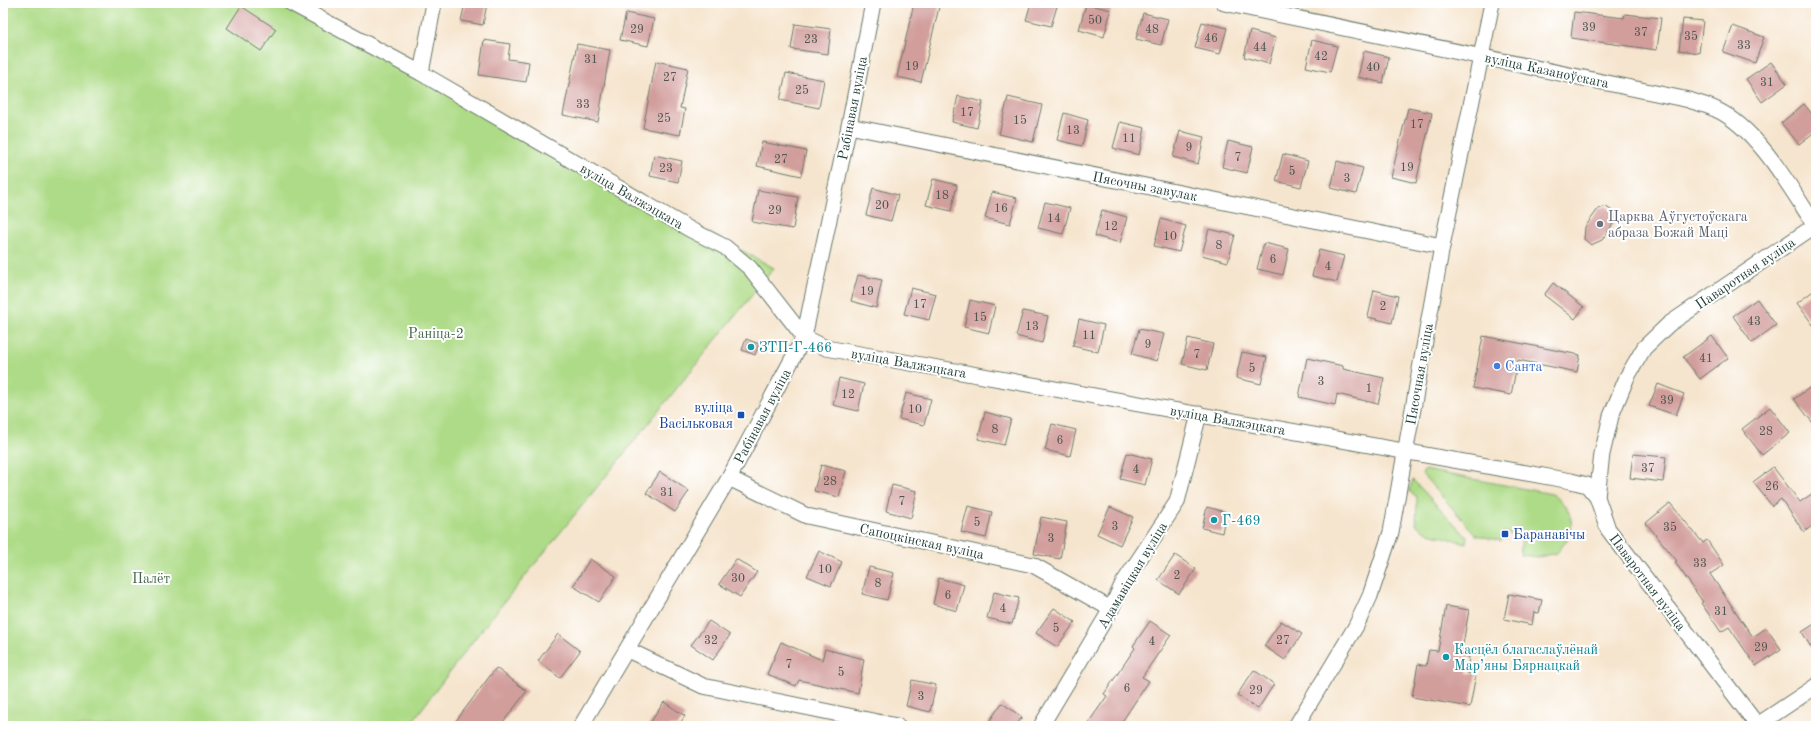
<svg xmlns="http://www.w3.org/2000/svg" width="1819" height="729" viewBox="0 0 1819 729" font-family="'Old Standard TT',serif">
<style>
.green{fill:#aedb87;stroke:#668c5e}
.building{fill:#d29e9c}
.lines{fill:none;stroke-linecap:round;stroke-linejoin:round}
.minor-casing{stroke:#6a786a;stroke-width:17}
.minor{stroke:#fff;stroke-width:15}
.worship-dot{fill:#6b7280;stroke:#fff;stroke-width:1.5}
.culture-dot{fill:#0f9aa8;stroke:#fff;stroke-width:1.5}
.shop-dot{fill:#3f7fe0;stroke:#fff;stroke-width:1.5}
.transit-dot{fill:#1a4fb4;stroke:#fff;stroke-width:1.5}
.labels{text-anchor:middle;stroke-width:4;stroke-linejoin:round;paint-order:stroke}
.number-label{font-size:12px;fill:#4c554e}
.street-label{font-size:14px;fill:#1f3d34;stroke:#fff}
.worship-label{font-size:14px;fill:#5b616d;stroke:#fff;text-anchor:start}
.park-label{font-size:14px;fill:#436449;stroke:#fff}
.culture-label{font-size:14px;fill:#0d838f;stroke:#fff;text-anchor:start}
.shop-label{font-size:14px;fill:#366cbe;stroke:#fff;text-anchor:start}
.transit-label{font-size:14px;fill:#164399;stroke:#fff;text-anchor:end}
</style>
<rect width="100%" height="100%" fill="#fff"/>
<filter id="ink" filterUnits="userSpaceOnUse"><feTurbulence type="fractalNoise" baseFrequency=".025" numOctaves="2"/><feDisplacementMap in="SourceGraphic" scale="8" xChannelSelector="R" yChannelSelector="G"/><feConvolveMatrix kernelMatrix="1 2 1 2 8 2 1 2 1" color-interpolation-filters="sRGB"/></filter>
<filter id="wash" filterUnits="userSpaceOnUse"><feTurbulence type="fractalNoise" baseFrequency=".012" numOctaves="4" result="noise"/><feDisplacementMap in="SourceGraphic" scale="16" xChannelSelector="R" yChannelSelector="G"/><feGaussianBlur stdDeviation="0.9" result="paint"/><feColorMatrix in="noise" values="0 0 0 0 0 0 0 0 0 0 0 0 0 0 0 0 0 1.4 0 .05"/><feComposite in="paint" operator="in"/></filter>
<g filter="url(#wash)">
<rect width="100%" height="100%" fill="#f6e5ce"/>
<g class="green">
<polygon points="3,3 287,3 774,268 476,637 409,726 3,726"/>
<path d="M1425 470 1552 494C1566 503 1575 517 1570 534 1568 540 1561 547 1557 553L1539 557 1520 555 1522 536 1503 532 1501 541 1476 535 1422 474Z"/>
<polygon points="1413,480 1467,537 1466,543 1429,533 1416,525 1417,497 1409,491"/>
</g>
<g id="blocks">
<g class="building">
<polygon points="465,3 487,3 483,25 461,21"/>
<polygon points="914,3 940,3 921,82 897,77"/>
<polygon points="1031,3 1058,3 1051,26 1026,20"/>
<polygon points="1086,4 1111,10 1104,37 1079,30"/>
<polygon points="241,6 276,29 261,51 227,28"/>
<polygon points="1574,12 1624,18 1625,14 1661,18 1657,50 1571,38"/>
<polygon points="626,13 654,19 648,46 620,40"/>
<polygon points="1143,13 1168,19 1161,45 1136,39"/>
<polygon points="1683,19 1703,21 1699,53 1679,50"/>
<polygon points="1202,22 1227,28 1220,54 1195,48"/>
<polygon points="795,24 831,29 828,54 791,49"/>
<polygon points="1733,26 1764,37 1755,63 1723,52"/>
<polygon points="1250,31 1276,38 1269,64 1244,57"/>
<polygon points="484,40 510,44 508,59 529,62 526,82 479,75"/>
<polygon points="1312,40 1337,46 1330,72 1306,67"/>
<polygon points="577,44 610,50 598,122 563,115"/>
<polygon points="1364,51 1389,57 1383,83 1358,77"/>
<polygon points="656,61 688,68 680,108 685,109 680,135 643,128"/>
<polygon points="1771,62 1787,84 1762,102 1746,79"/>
<polygon points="786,73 824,80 819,108 780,100"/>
<polygon points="958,96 983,102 977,128 952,122"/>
<polygon points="1008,97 1042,105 1033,142 999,134"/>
<polygon points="1804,104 1816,119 1816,131 1799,144 1781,123"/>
<polygon points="1408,108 1432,113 1416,183 1391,177"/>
<polygon points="1064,113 1088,120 1082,146 1057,140"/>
<polygon points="1120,122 1145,128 1139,155 1113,148"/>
<polygon points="1180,131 1204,137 1198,164 1173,157"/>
<polygon points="1228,141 1253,147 1247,173 1222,167"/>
<polygon points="762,142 806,151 801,176 757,166"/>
<polygon points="1283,154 1308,161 1301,187 1276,181"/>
<polygon points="654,155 682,161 678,182 650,176"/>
<polygon points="1337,161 1363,168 1356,194 1331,188"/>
<polygon points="933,179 957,185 951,211 926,205"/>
<polygon points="873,188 898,195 891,221 866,215"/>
<polygon points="758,190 798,197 793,229 752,222"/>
<polygon points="992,192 1017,198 1010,224 985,218"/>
<polygon points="1045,202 1070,208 1063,234 1038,228"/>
<polygon points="1605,206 1615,213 1615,221 1602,240 1591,245 1584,239 1585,227 1598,209"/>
<polygon points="1102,210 1127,217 1120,243 1095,236"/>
<polygon points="1161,219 1186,226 1179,252 1154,246"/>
<polygon points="1209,229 1235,235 1228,262 1202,255"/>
<polygon points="1264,243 1289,249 1283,275 1257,269"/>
<polygon points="1319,250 1344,256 1337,282 1312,276"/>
<polygon points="858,275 882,280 876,308 851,301"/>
<polygon points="1553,283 1584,307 1575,319 1544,295"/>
<polygon points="911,288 936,294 929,320 904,314"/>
<polygon points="1816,289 1816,329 1797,303"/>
<polygon points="1374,290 1398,296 1392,323 1368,317"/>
<polygon points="1757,299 1776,325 1752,343 1733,316"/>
<polygon points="970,300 995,306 989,333 964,327"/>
<polygon points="1023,311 1048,316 1042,343 1016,336"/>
<polygon points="1079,319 1104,325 1098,352 1073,346"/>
<polygon points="1139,329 1164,334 1157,361 1132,354"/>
<polygon points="1483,336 1580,355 1577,372 1518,360 1511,395 1473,388"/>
<polygon points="1712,336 1728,358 1700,379 1683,357"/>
<polygon points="1188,338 1213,344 1207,370 1182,364"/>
<polygon points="746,339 759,344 755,355 742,350"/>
<polygon points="1242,352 1267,357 1261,384 1236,378"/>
<polygon points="1307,358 1343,366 1343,369 1384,378 1378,404 1337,394 1335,405 1299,397"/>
<polygon points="839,378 864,384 858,411 833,405"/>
<polygon points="1816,383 1816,427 1794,399"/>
<polygon points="1658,384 1684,394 1676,415 1649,406"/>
<polygon points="906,393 931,399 924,425 899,419"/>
<polygon points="1770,407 1790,433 1762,455 1742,429"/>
<polygon points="985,412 1011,419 1004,445 978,439"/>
<polygon points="1052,424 1076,430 1070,456 1045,450"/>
<polygon points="1127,453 1152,459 1145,485 1120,479"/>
<polygon points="1633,454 1666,457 1663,482 1630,478"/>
<polygon points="821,465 846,471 839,497 814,491"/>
<polygon points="1773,467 1800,502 1816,491 1816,523 1804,532 1781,499 1772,506 1753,482"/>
<polygon points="660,472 689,491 675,512 646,493"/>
<polygon points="892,485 917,491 911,518 886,511"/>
<polygon points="1670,503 1703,543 1707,540 1724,565 1710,574 1753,637 1766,628 1781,649 1756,666 1729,627 1721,632 1701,603 1703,602 1675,562 1677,561 1646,523"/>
<polygon points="968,506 992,512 986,538 961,532"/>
<polygon points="1110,507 1133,517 1120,545 1097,534"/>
<polygon points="1207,507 1226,512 1222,533 1202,528"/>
<polygon points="1041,517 1067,522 1060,559 1034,554"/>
<polygon points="819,551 842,562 831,586 807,576"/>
<polygon points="1175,555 1196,569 1179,594 1158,580"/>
<polygon points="590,559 616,576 599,602 573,586"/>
<polygon points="736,559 757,572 740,597 719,584"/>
<polygon points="869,567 894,573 887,600 862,594"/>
<polygon points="939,578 964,585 957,611 933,604"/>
<polygon points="994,592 1019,598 1012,624 987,618"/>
<polygon points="1509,594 1542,600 1539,613 1534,612 1532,625 1504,619"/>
<polygon points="1446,606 1469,610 1461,656 1469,657 1467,673 1476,674 1470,707 1412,697 1418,664 1426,666 1429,650 1438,651"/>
<polygon points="1054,608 1075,622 1057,647 1036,633"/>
<polygon points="709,621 730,635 713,660 691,645"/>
<polygon points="1150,621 1171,635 1142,677 1149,681 1119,726 1086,726 1107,696 1104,694 1135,648 1133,646"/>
<polygon points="1281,621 1302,634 1285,660 1264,646"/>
<polygon points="1816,623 1816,656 1802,632"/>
<polygon points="558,634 580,651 560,678 538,661"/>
<polygon points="781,642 822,660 825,649 864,659 858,693 799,680 796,686 767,674"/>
<polygon points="496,668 527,691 500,726 452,726"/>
<polygon points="1254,670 1274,684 1258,709 1237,695"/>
<polygon points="912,680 936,685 930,712 906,706"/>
<polygon points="664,702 685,716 678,726 648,726"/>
<polygon points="1002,703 1022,717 1016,726 986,726"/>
</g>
</g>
</g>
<g filter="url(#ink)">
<use href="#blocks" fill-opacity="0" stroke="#6a786a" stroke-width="1"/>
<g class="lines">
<defs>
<g id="minor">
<polyline points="291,3 421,73 691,230 725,247 750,268 804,337 826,348 1571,481 1587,485 1597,497"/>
<path d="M1224 3 1689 100C1697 103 1707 105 1715 109 1758 128 1791 189 1816 227"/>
<polyline points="421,73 434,3"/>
<polyline points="849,126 1442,246"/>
<polyline points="729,478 807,516 1033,565 1111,609"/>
<polyline points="628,650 703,686 897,726"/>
<polyline points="581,726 729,478 804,337 849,126 873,3"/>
<polyline points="1041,726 1111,609 1122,585 1177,502 1199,414"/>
<polyline points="1296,726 1356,626 1370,596 1391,532 1442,246 1492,3"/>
<polyline points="1756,726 1816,686"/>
<polyline points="1758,726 1608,529 1597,497 1602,454 1611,416 1627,377 1644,348 1669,324 1816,225"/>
</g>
</defs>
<use href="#minor" class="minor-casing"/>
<use href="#minor" class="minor"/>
</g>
</g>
<circle class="worship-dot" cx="1600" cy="224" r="4"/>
<g class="culture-dot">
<circle cx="751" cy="347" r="4"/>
<circle cx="1214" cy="520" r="4"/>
<circle cx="1446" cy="657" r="4"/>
</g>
<circle class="shop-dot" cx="1497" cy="366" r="4"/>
<g class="transit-dot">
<rect x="737" y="411" width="8" height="8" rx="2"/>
<rect x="1501" y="530" width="8" height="8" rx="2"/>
</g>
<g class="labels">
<g class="number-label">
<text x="1095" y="24">50</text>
<text x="1589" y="31">39</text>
<text x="637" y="33">29</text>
<text x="1152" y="33">48</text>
<text x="1641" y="36">37</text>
<text x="1691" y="40">35</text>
<text x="1211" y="42">46</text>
<text x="811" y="43">23</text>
<text x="1744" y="49">33</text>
<text x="1260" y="51">44</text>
<text x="1321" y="60">42</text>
<text x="591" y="63">31</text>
<text x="912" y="70">19</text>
<text x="1373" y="71">40</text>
<text x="670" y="81">27</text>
<text x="1767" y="86">31</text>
<text x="802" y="94">25</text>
<text x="583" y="108">33</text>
<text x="967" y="116">17</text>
<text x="664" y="122">25</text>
<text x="1020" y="124">15</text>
<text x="1417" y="128">17</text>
<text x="1073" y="134">13</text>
<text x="1129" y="142">11</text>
<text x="1189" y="151">9</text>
<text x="1238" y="161">7</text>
<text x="781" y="163">27</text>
<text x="1407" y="171">19</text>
<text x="666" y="172">23</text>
<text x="1292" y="175">5</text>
<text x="1347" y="182">3</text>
<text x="942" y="199">18</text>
<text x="882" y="209">20</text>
<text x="1001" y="212">16</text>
<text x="775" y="214">29</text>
<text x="1054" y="222">14</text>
<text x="1111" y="230">12</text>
<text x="1170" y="240">10</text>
<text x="1219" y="249">8</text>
<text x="1273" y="263">6</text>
<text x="1328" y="270">4</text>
<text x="867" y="295">19</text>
<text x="920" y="308">17</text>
<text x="1383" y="310">2</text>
<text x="980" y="321">15</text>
<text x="1754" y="325">43</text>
<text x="1032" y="330">13</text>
<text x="1089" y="339">11</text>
<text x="1148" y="348">9</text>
<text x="1197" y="358">7</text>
<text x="1706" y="362">41</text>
<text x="1252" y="372">5</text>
<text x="1321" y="385">3</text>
<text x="1369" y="392">1</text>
<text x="848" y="398">12</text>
<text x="1667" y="404">39</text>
<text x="915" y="413">10</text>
<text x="995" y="433">8</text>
<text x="1766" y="435">28</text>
<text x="1060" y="444">6</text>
<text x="1648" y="472">37</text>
<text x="1136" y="473">4</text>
<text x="830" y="485">28</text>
<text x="1772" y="490">26</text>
<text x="667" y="496">31</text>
<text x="902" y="505">7</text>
<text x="977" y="526">5</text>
<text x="1115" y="530">3</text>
<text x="1670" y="531">35</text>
<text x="1051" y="542">3</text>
<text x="1700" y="567">33</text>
<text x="825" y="573">10</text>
<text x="1177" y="579">2</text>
<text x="738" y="582">30</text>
<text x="878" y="587">8</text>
<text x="948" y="599">6</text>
<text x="1003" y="612">4</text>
<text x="1721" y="615">31</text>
<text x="1056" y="632">5</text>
<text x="711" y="644">32</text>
<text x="1283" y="644">27</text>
<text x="1152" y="645">4</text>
<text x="1761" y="651">29</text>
<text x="789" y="668">7</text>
<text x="841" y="676">5</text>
<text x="1127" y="692">6</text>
<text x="1256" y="694">29</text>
<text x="921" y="700">3</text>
</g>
<g class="street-label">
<text transform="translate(1547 70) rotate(12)" y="5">вуліца Казаноўскага</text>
<text transform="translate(852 108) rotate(-79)" y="5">Рабінавая вуліца</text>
<text transform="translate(1145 186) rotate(11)" y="5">Пясочны завулак</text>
<text transform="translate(632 196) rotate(30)" y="5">вуліца Валжэцкага</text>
<text transform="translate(1745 273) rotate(-34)" y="5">Паваротная вуліца</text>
<text transform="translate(909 363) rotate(10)" y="5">вуліца Валжэцкага</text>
<text transform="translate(1419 374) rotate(-80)" y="5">Пясочная вуліца</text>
<text transform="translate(762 416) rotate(-62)" y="5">Рабінавая вуліца</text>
<text transform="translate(1228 420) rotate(10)" y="5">вуліца Валжэцкага</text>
<text transform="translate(922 541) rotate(12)" y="5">Сапоцкінская вуліца</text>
<text transform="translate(1132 575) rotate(-59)" y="5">Адамавіцкая вуліца</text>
<text transform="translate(1648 582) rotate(53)" y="5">Паваротная вуліца</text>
</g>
<g class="worship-label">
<text x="1608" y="221">Царква Аўгустоўскага<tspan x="1608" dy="16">абраза Божай Маці</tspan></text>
</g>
<g class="park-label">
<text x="436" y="338">Раніца-2</text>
<text x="151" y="583">Палёт</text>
</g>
<g class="culture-label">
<text x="759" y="352">ЗТП-Г-466</text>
<text x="1222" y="525">Г-469</text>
<text x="1454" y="654">Касцёл благаслаўлёнай<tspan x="1454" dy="16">Мар’яны Бярнацкай</tspan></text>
</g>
<g class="shop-label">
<text x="1505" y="371">Санта</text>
</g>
<g class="transit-label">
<text x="733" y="412">вуліца<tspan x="733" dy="16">Васільковая</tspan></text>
<text x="1513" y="539" text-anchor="start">Баранавічы</text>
</g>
</g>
<rect width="1819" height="729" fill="none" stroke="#fff" stroke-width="16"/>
</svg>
